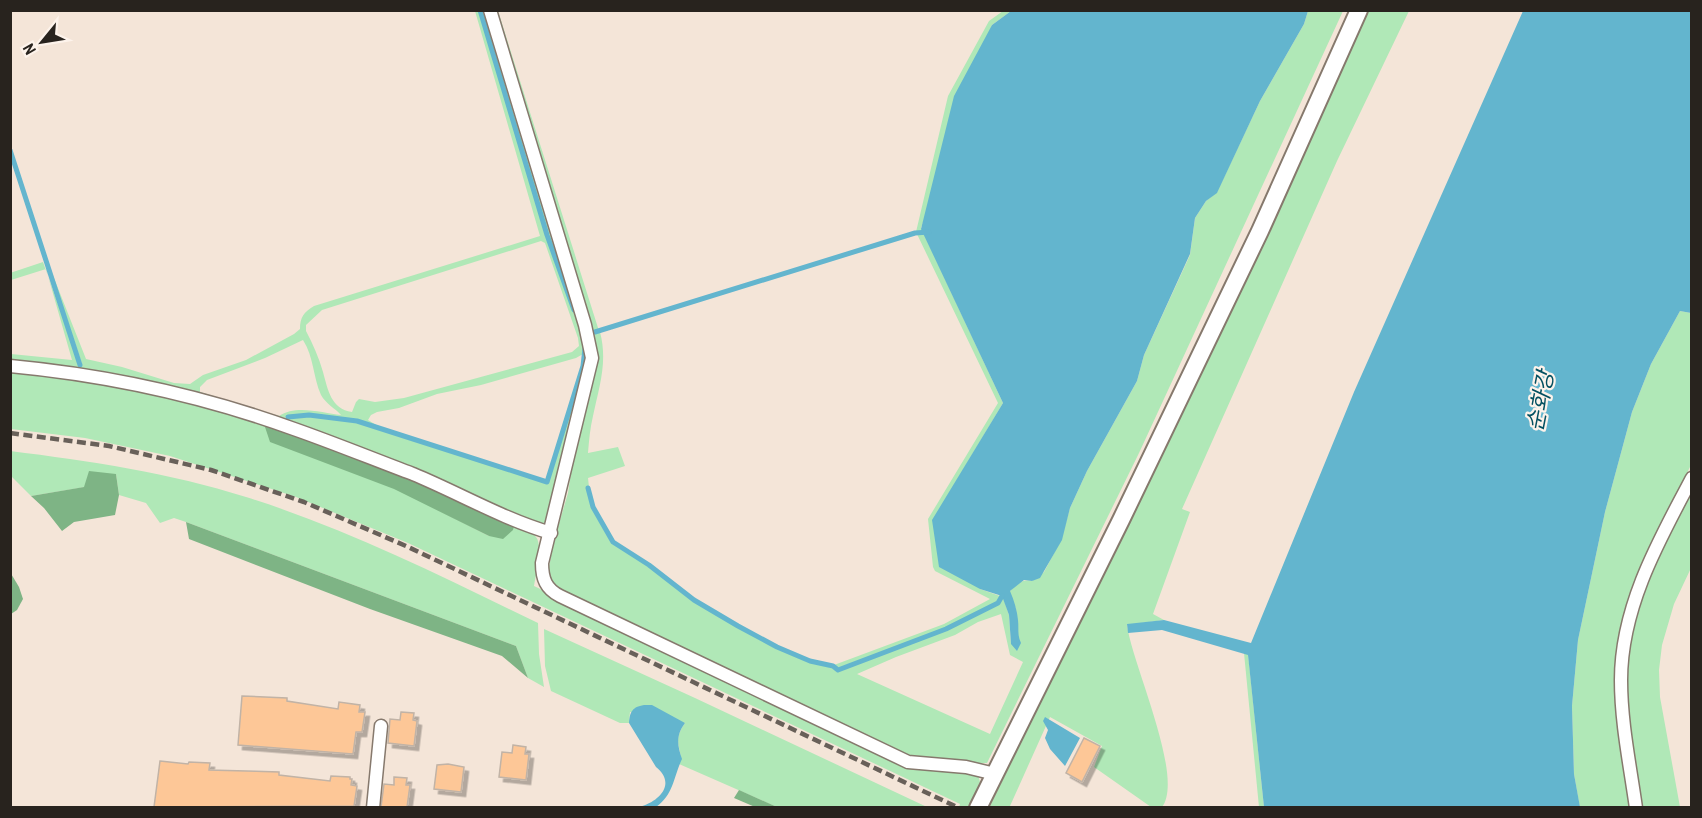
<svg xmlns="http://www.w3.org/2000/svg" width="1702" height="818" viewBox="0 0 1702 818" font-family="'Archivo Narrow','Noto Sans KR',sans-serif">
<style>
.green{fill:#b0e8b7;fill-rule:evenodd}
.forest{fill:#7eb485}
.water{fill:#63b5ce}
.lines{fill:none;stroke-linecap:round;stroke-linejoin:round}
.stream{stroke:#63b5ce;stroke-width:5}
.building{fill:#fdc797;stroke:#c1b3a6;stroke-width:1.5;filter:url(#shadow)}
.minor-casing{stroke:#86796d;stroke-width:15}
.tertiary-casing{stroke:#86796d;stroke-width:20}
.minor{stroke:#fff;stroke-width:12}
.tertiary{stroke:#fff;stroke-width:16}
.rail{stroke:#686059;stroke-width:4.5;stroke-dasharray:9 4.5;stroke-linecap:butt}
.labels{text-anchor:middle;stroke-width:4.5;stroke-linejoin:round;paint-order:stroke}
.water-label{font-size:22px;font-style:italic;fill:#045061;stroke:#fdf3eb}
</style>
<defs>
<filter id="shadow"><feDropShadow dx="4.5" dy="4.5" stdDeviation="0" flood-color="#0004"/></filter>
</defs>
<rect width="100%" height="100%" fill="#f4e5d8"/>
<g class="green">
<path d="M475 11H479L546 235 582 336 583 354 576 358 481 385 437 394 399 408 377 412 371 415 368 420 378 426C349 418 318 412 288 416L285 418 309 416 357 423 548 484 584 366 586 344 548 234 481 11H489L589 352 546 522 541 525 284 420 11 363V354L72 360 46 269 11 280 10 273 43 262 80 366 82 364 50 268 86 359 122 367 174 383 190 384 203 375 246 360 294 334 300 329C300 317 304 312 314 306L540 236ZM541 241 545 243 578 338 579 346 572 352 404 398 375 402 359 399 356 402 352 412C331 409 328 390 323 372 319 358 313 344 306 331V325L322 310ZM303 340C314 357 313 377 321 395 326 404 336 409 341 415 323 413 296 404 279 416L200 392V387L207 380 265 358Z"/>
<path d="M493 11H498L599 331 595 332 596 334 600 332C608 362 599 387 593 416 590 428 589 441 588 453L618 447 625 466 588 478 589 487 586 488 592 507 612 543 648 566 693 601 737 627 777 648 810 662 832 667 837 672 947 630 999 604 1003 597 1009 615 1011 644 1018 637 1016 609 1009 592C1017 584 1021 579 1032 581L1044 572 1061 540 1070 508 1087 471 1137 381 1144 355 1190 255 1195 218 1206 201 1217 192 1260 101 1304 24 1308 11H1343L1139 453 987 763H971L909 757 554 588 548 574 553 544 568 493 574 452 593 370ZM1001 614 1010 655 1023 662 990 734 857 674 896 657 955 635 978 622Z"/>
<polygon points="1003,11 1011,11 992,25 921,228 923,231 916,232 948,96 989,21"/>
<path d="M1365 11H1409L1337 161 1182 509 1190 512 1153 614 1164 620 1127 625C1132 664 1185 777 1162 807H1151L1094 767 1102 746 1050 717 1010 806 1012 807 989 808 1080 620Z"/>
<polygon points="917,234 924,234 1003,403 933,520 980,589 1000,596 997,602 946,628 838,669 834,665 944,624 990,599 935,571 933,567 928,519 998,403"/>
<polygon points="1680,311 1691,313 1691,465 1643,560 1631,591 1624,617 1621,744 1629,807 1580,808 1574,774 1572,706 1578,640 1605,512 1632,412 1651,364"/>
<path d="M10 368 82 376 263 421 489 536 515 523C522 527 531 530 536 537 543 545 536 574 534 586L908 764 944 766 978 775 980 782 968 807H959L960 804 408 543 296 497 170 456 85 438 11 429Z"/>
<path d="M10 451C90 461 170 473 246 497 348 529 443 577 538 623L539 654 544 687 528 678 516 646 186 522 174 518 160 523 146 503 119 495 116 474 85 487 31 496 11 476Z"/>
<path d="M1691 488V568L1674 604 1662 645 1659 670 1660 697 1680 807 1641 808C1635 769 1626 729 1626 690 1626 617 1659 552 1691 488Z"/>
<path d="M544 629 695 698 927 807H777L679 764C685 750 670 744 685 723L630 712 629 723H620L551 691 545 666Z"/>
<polygon points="1244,653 1248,654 1264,807 1259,807"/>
</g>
<g class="forest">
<polygon points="263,421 426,483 515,523 513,530 503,539 489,536 394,489 270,442"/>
<polygon points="89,471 116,474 119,495 115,515 74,522 62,531 44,508 31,496 84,487"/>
<polygon points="186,522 516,646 528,678 502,656 370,609 189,539"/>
<polygon points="10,572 19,587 23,599 17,610 11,614"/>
<polygon points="739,790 777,807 755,807 734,798"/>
</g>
<g class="water">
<path d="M1011 11H1308L1304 24 1260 101 1217 193 1206 201 1195 218 1190 254 1144 355 1137 381 1087 471 1070 508 1062 540 1040 578 1032 581 1024 580 1010 591C1014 600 1017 610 1018 620 1019 628 1017 635 1021 643L1017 651 1011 644 1009 615 1002 596 980 589 939 567 932 520 1003 403 921 229 954 96 992 25Z"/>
<polygon points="1523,11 1691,11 1691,313 1680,311 1651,364 1632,412 1605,512 1578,640 1572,706 1574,774 1580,807 1264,807 1248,655 1162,630 1128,633 1127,624 1164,620 1251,643 1354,392"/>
<path d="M644 705H652L685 723C676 735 677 745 682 759 673 778 674 794 656 807H639C659 802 677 784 656 767L629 723C630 712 632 707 644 705Z"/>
<polygon points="1045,717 1080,738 1065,766 1050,749 1045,738 1048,730 1043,721"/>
</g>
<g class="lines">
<g class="stream">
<polyline points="480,10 547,235 574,310"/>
<polyline points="10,150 80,365"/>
<polyline points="595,332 915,233 929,232"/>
<polyline points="288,417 309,415 357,421 547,482 583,366 585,348"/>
<polyline points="588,488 593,507 613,542 649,565 694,600 738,626 777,647 810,661 833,666 838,670 946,629 998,603 1002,596"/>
</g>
</g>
<g class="building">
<polygon points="242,696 287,698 287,701 338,709 339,702 360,705 359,712 365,712 362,732 356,732 353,754 238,745"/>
<polygon points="401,712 414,713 413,720 417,721 414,746 388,743 390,719 400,720"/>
<polygon points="1084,738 1100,746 1082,782 1066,773"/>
<polygon points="513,745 526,747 525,754 529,754 526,780 499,777 502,752 512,753"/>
<polygon points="160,761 188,764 189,762 210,763 209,770 279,772 279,775 330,781 331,776 350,777 350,779 352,779 351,785 357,786 354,806 154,807"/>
<polygon points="448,764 464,767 461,792 434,789 437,765"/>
<polygon points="394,777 407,778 406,785 410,785 407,807 381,807 384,784 394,785"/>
</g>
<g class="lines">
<defs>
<g id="minor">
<path d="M490 10 585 325 592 358 542 563C542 579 546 589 560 596L908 762 966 767 995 774"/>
<path d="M10 366C106 375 203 396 294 429 334 443 373 459 413 474 459 493 503 519 551 533"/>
<polyline points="373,808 381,726"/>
<path d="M1636 808C1630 765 1621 723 1621 680 1621 607 1659 540 1692 478"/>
</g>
<polyline id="tertiary" points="978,808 1121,520 1260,231 1359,10"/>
</defs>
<use href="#minor" class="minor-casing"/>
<use href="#tertiary" class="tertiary-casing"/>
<use href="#minor" class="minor"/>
<use href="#tertiary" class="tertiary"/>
<polyline class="rail" points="10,433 109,446 211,470 304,502 406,546 959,808"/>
</g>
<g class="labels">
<g class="water-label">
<text transform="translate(1540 401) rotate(-79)" y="8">순화강</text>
</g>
</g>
<rect width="1702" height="818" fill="none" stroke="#28231e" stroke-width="24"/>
<g transform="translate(42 42) rotate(240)" stroke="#fdf3eb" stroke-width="4.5" paint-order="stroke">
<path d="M0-4.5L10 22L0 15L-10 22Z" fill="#28231e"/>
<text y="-9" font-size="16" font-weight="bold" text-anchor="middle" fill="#28231e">N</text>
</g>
</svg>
